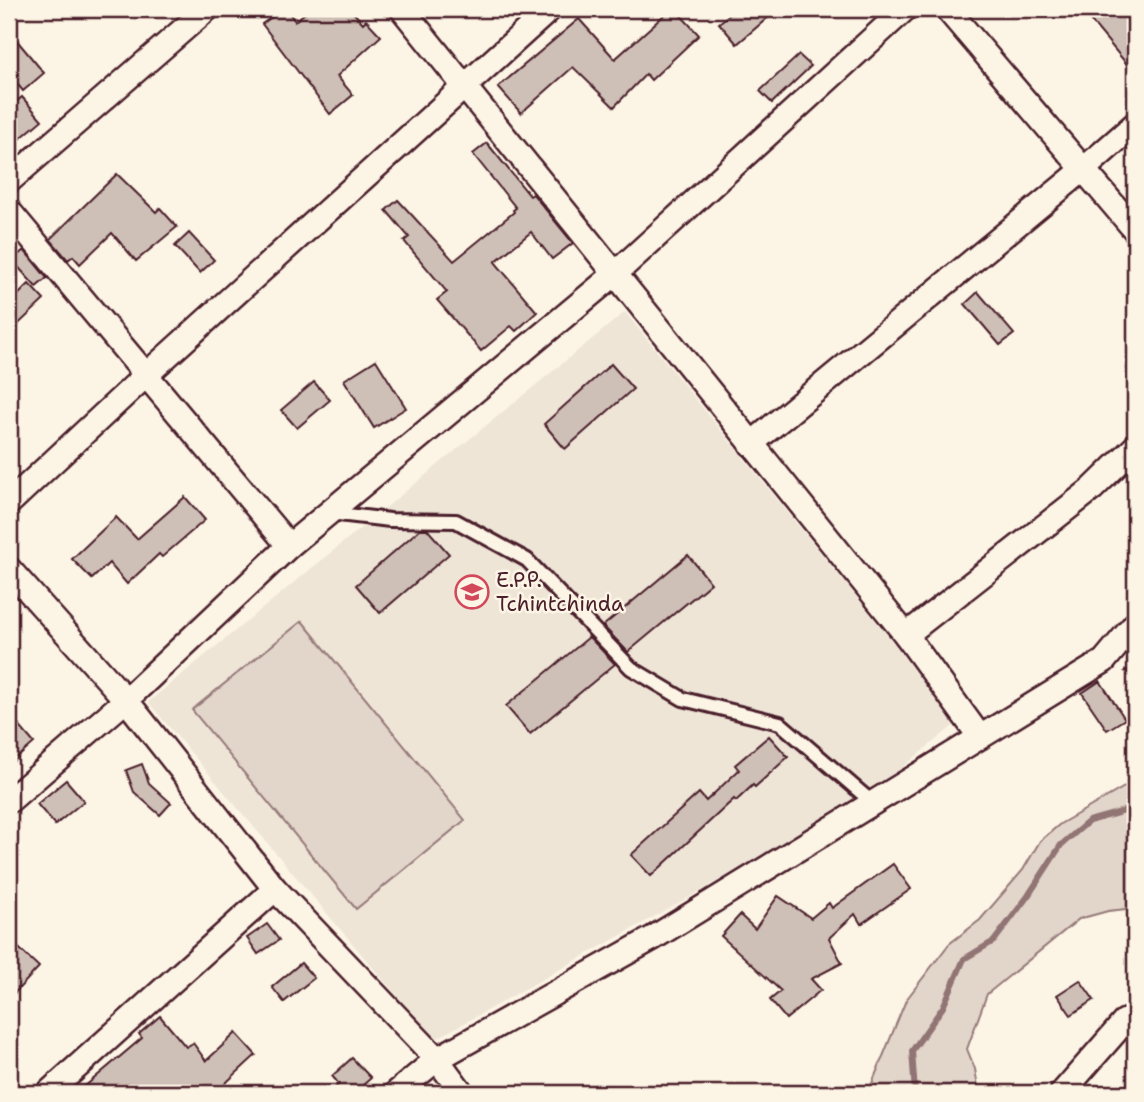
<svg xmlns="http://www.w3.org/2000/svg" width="1144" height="1102" viewBox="0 0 1144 1102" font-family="'Shantell Sans',sans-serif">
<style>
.built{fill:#eee5d7}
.green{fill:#e2d5ca;stroke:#967a7a;stroke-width:2}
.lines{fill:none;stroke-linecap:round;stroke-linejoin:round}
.stream{stroke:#917474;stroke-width:6}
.building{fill:#cfc0b7;stroke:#4a1f2b;stroke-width:2}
.service-casing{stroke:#4a1f2b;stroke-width:18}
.minor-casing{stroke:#4a1f2b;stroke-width:28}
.path{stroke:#4a1f2b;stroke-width:3.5;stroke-dasharray:7 5;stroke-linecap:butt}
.service{stroke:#fcf5e5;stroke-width:12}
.minor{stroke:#fcf5e5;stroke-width:23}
.labels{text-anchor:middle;stroke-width:5;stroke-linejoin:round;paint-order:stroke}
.poi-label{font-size:21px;fill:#4a1f2b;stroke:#fcf5e5;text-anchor:start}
</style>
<rect width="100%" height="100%" fill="#fcf5e5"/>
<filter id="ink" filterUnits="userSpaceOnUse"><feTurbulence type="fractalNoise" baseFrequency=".0143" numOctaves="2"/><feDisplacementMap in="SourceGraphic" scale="14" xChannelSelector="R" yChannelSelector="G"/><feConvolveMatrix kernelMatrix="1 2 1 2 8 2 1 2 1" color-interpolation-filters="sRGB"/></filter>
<g filter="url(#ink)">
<polygon class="built" points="625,312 958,722 898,771 736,871 434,1040 148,702"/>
<g class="green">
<polygon points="302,621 465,820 356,909 192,710"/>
<polygon points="1135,781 1135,908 1108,911 1079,919 987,994 967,1049 975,1069 979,1093 868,1093 906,1000 949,944 980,920 1023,870 1040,841 1060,824"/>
</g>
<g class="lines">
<polyline class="stream" points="915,1093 912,1051 943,1007 964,959 994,941 1028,896 1061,845 1089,821 1135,808"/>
</g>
<g class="building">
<polygon points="283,9 286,9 295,21 310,9 350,9 363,23 366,20 381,36 337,76 353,95 330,114 262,24"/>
<polygon points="671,9 675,9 699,35 651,80 646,74 614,107 573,67 521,113 498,87 579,19 615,59"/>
<polygon points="736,9 778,9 737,44 719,23"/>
<polygon points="1081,9 1119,9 1135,28 1135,74"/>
<polygon points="9,31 44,73 23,91 9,74"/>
<polygon points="799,55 811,66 772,103 760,91"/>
<polygon points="22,97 42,120 9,148 9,108"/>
<polygon points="487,143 530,196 533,194 573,243 552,259 531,232 495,262 537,312 516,331 511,326 481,351 437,300 447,292 404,241 409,237 386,210 398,200 454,261 514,212 513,210 516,208 473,154"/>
<polygon points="117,174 156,212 160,208 177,227 136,261 112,233 80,264 73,256 68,260 50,239"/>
<polygon points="189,233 214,260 200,273 175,246"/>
<polygon points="24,250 47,278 36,287 12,260"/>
<polygon points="29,284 44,300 9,333 9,304"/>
<polygon points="978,292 1014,334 1000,345 965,304"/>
<polygon points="376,360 406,408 374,428 344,380"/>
<polygon points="611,364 633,389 565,449 544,424"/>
<polygon points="314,382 330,400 297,428 281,410"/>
<polygon points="185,497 205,520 162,557 159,554 127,584 109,563 92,579 72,559 116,517 137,539"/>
<polygon points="420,529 427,529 449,554 380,613 356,585"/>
<polygon points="688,555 711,583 628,652 603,626"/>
<polygon points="589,637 615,664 530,734 506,706"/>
<polygon points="1100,681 1125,719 1107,730 1082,693"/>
<polygon points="9,714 34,743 9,765"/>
<polygon points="769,736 788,757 755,787 753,785 736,801 734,799 651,876 631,855 699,793 706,801 739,770 735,765"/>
<polygon points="142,764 149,783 171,803 160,815 134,792 126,770"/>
<polygon points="66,780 84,801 55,825 37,804"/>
<polygon points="893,864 911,889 861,924 855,914 829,938 842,963 811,979 821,990 786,1019 770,1000 781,991 721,936 740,915 755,929 778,896 811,918 829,903 832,908"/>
<polygon points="267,924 279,940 258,954 247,938"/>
<polygon points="9,939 39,967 9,999"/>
<polygon points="301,963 314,978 284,1002 272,987"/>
<polygon points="1080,980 1094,1000 1071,1015 1057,995"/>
<polygon points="160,1016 186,1047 193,1043 206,1061 236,1033 256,1055 215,1093 77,1093 142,1038 139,1034"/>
<polygon points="352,1058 371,1078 354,1093 330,1093 339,1084 332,1076"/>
</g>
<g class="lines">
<defs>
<polyline id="service" points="330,513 390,520 456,521 527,560 631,668 683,699 780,723 873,803"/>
<g id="minor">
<polyline points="402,9 906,635 980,737"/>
<polyline points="947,9 1135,230"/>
<polyline points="9,181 207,9"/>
<polyline points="9,211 289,546"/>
<polyline points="751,444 1084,169 1135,124"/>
<polyline points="9,503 146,375 550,9"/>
<polyline points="9,569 126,700 275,889 437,1059 462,1093"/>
<polyline points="906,635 1092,489 1135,447"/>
<polyline points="9,801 126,700 289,546 615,274 905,9"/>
<polyline points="48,1093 275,889"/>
<polyline points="396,1093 437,1059 653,938 1104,661 1135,624"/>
<polyline points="1062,1093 1125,1021 1135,1019"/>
</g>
</defs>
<use href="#service" class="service-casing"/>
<use href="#minor" class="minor-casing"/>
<polyline class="path" points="1124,670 1135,674"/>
<use href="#service" class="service"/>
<use href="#minor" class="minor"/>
</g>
</g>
<defs>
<symbol id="school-ring" viewBox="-11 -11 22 22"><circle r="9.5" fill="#fcf5e5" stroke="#d1495b" stroke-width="1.5"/><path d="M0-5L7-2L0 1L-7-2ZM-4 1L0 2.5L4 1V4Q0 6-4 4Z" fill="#d1495b"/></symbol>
</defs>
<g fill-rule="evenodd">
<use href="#school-ring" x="453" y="573" width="38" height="38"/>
</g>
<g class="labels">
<g class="poi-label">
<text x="496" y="587">E.P.P.<tspan x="496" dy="24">Tchintchinda</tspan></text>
</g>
</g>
<rect width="1144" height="1102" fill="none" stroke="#fcf5e5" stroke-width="35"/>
<rect x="18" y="18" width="1109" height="1067" fill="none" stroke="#4a1f2b" stroke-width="2.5" filter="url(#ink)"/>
</svg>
